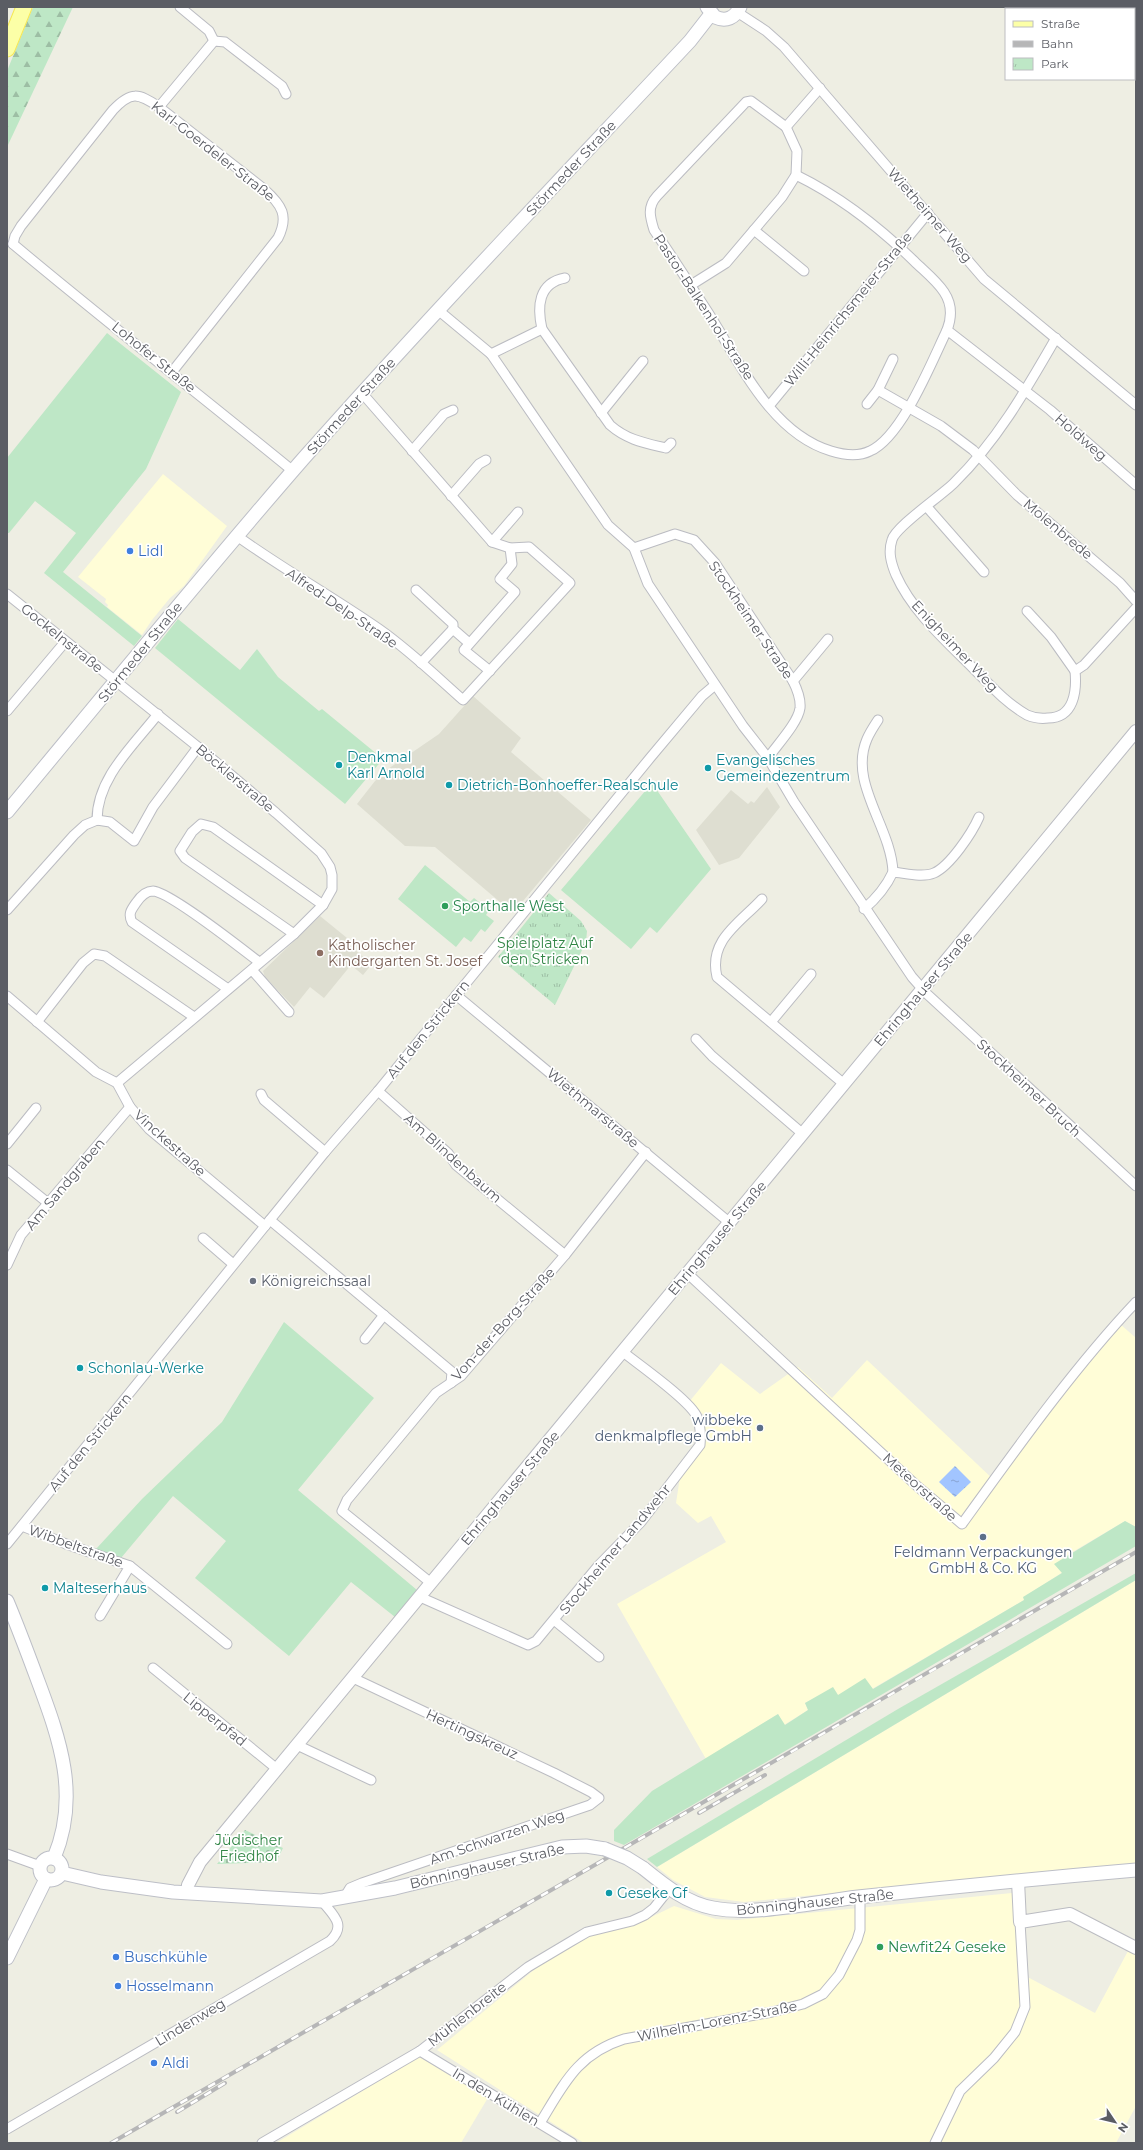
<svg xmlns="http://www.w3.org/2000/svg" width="1143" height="2150" viewBox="0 0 1143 2150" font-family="Montserrat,sans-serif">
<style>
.commercial{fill:#fffdd7}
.education{fill:#deded1}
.grass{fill:#bee7c6}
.forest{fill:url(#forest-firs)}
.cemetery{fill:url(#cemetery-stones)}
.park{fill:url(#park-tufts)}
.water{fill:url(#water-ripples)}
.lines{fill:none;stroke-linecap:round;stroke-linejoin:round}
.minor-casing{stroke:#bbbcc2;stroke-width:11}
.tertiary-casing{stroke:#bbbcc2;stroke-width:14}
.secondary-casing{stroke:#bdbfc7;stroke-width:15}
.primary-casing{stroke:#f6e854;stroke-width:17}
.minor{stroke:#fff;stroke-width:9}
.tertiary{stroke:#fff;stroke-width:12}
.secondary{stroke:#fff;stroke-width:13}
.primary{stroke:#fcffa7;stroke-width:15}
.rail-casing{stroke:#b6b6b7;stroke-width:4}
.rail{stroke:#fff;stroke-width:2.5;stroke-dasharray:8;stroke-linecap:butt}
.secondary-bridge-casing{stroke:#bdbfc7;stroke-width:15;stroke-linecap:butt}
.secondary-bridge{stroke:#fff;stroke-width:13}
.shop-dot{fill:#3f7fe0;stroke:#fff;stroke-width:1.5}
.culture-dot{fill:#0f9aa8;stroke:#fff;stroke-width:1.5}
.leisure-dot{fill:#2e9e5b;stroke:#fff;stroke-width:1.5}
.education-dot{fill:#8d6e63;stroke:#fff;stroke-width:1.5}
.worship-dot{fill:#6b7280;stroke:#fff;stroke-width:1.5}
.service-dot{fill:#5c6f8a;stroke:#fff;stroke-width:1.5}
.labels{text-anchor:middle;stroke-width:3.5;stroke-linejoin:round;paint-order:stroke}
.street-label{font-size:14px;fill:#5b5d64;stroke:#fff}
.shop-label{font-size:14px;fill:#366cbe;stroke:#fff;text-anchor:start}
.culture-label{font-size:14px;fill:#0d838f;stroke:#fff;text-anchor:start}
.leisure-label{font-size:14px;fill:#27864d;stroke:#fff;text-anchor:start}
.park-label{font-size:14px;fill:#318545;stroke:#fff}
.education-label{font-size:14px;fill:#785e54;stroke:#fff;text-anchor:start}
.worship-label{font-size:14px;fill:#5b616d;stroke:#fff;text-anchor:start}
.service-label{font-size:14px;fill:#4e5e75;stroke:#fff;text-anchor:end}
</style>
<defs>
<pattern id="forest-firs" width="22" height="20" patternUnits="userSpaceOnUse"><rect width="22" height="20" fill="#bee7c6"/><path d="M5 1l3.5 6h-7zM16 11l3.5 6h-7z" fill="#9dbea4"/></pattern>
<pattern id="cemetery-stones" width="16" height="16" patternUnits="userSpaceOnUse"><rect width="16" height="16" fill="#bee7c6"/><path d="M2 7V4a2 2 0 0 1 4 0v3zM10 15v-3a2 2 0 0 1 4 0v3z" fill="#9dbea4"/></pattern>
<pattern id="park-tufts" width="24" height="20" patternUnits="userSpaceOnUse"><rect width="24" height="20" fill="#bee7c6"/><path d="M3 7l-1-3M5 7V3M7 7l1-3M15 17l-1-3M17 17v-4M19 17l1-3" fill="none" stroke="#9dbea4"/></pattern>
<pattern id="water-ripples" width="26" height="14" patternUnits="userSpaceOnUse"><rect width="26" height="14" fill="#a2c5ff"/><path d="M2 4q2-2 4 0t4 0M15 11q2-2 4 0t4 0" fill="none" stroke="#87a3d2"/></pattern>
</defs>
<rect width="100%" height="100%" fill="#eeeee3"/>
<g class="commercial">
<polygon points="163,474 227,526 184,586 170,598 152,620 142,635 107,607 108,605 105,602 106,599 78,577"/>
<polygon points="1120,1324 1136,1338 1136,1527 1125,1521 1064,1557 1063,1572 1024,1597 1024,1600 872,1689 838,1695 833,1688 805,1703 808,1710 784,1725 778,1714 706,1759 617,1604 726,1542 711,1516 698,1523 676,1503 680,1477 701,1450 705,1436 704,1415 689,1402 721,1363 760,1394 798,1367 832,1398 867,1360 995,1481 1017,1450"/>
<polygon points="1136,1580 1136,1863 744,1902 705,1897 673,1880 657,1867"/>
<polygon points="1012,1893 1022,1974 1095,2013 1128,1951 1136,1955 1136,2106 1116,2143 584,2143 437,2050 535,1969 574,1944 598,1933 639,1923 674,1906 716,1919 737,1920"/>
<polygon points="419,2057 489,2096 461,2143 276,2143"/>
</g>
<g class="education">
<polygon points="473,696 521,738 511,752 591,820 513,913 435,847 405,846 357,804 375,781 385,771 439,734"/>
<polygon points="767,787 780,807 739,858 719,865 696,830 731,790 748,804 751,801 754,803"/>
<polygon points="320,916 347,938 344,941 372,964 363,975 351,965 324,998 310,987 294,1007 265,977 263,971"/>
</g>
<g class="grass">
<polygon points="107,333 181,392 146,469 63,572 142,636 134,646 44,573 76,533 35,501 9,533 7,533 7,458"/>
<polygon points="178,619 240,670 257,649 278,677 319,711 322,709 383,759 345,804 155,648"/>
<polygon points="652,783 711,869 657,933 650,927 631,949 561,890"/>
<polygon points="425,865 470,902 474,898 489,910 486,915 494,921 485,932 481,929 471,942 464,937 456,947 398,899"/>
<polygon points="284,1322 374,1398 298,1490 417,1590 395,1617 351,1582 289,1656 195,1578 226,1541 173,1496 121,1558 96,1549 142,1499 222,1422"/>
<polygon points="1125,1521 1136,1527 1136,1546 624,1845 614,1841 614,1830 652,1791 778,1714 785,1725 808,1710 805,1703 833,1687 838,1695 865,1678 873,1689 1024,1600 1023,1597 1062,1573 1054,1564"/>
<polygon points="1136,1573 1136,1580 657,1867 647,1859 898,1709"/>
</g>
<polygon class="forest" points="33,7 73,7 7,147 7,71"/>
<polygon class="cemetery" points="245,1830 283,1848 276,1862 217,1864"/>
<polygon class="park" points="549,893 581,921 587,931 586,942 555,1005 498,957"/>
<polygon class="water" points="955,1466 971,1482 955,1497 939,1482"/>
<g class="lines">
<defs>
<g id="minor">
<polyline points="180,7 209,31 214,41"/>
<polyline points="737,12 766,31 784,47 984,279 1136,405"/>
<path d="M820 88 786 127 751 101 746 102 657 196C647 207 650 217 654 230 673 258 691 286 709 314 740 363 771 433 831 451 844 455 858 457 870 451 902 437 932 361 947 330L1050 410 1136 485"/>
<polyline points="159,107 214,41 225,42 282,86 286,94"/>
<path d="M796 175C841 197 878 226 914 261 924 271 936 280 944 292 952 304 952 317 947 330"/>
<polyline points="754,230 804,271"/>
<path d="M13 244 15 236 21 226 113 110C131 91 138 93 159 107L264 189C282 205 289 216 278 238L172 372"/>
<path d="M13 244C105 321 200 395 293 471"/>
<polyline points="691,285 726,263 782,197 796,175 797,151 786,127"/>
<polyline points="438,310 491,354 608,525 634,548 648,584 743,726 768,758 794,802 912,977 927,994 1136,1186"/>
<path d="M542 329C537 307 538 283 565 278"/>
<path d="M1056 338C1026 390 997 441 954 483 941 496 895 527 892 540 888 552 891 563 896 575 912 611 945 640 973 668 990 685 1006 703 1027 715 1034 718 1041 719 1048 718 1074 718 1077 691 1075 671L1084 665 1136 608"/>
<path d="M491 354 542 329 610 425C627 440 645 443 666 448L671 443"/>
<polyline points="878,390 941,426 973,450 1017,495 1120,583 1136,601"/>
<polyline points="867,404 878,390 893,359"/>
<polyline points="769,406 928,213"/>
<polyline points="601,413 643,361"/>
<polyline points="412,451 444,414 453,410"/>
<polyline points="451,496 479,464 486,460"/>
<polyline points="927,507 984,572"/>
<path d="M237 536C283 569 333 597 379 629 409 650 436 676 463 700L570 583 529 547 510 548 492 542 362 393"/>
<polyline points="492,542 518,512"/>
<path d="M634 548 675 534 694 540 715 563 793 681C797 689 801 698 800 708 798 723 777 745 768 758"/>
<polyline points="416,590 453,624 453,629 469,643"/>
<polyline points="7,594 198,747 276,813 321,853 330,867 332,875 332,889 323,905 294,934 117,1083"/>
<polyline points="1027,611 1051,637 1075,671"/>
<polyline points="421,663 453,629"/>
<polyline points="490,671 464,650 515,592 500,579 512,564 510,548"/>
<polyline points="793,681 828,639"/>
<polyline points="7,711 65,642"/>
<path d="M878 720C874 726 870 732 867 739 848 783 891 826 893 872"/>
<polyline points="97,820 110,822 134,841 153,807 198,747"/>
<path d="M97 820C97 778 133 746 158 714"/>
<path d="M762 899C740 923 708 940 717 977L844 1084"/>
<path d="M864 909C877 898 886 887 893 872 905 873 922 878 934 873 950 866 972 833 979 817"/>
<polyline points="7,910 74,835 85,825 97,820"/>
<polyline points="294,934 185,858 180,851 192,832 201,824 213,827 323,905"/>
<polyline points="252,970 289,1012"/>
<path d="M228 989 132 922C128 914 131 910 136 903 140 897 145 891 153 891 170 892 242 949 259 962"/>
<polyline points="456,995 730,1223"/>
<polyline points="7,996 96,1072 117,1083 130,1107 149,1129 265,1226"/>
<polyline points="37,1022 83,963 94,954 105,956 194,1017"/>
<polyline points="771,1022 811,974"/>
<polyline points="696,1039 712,1056 803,1134"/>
<polyline points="378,1091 448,1153 456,1165 565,1255"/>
<polyline points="261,1094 264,1100 325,1152"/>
<polyline points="7,1144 36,1108"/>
<polyline points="7,1170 48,1203"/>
<polyline points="270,1220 452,1372 451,1383"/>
<polyline points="203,1238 233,1264"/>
<polyline points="7,1265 21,1235 130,1107"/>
<path d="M687 1273 917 1486 962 1524C1017 1448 1072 1370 1136 1302"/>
<polyline points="365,1339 384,1315"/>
<polyline points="22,1526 66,1544 130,1566 227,1644"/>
<polyline points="7,1544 325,1152 378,1091 650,758 702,696 715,685"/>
<polyline points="431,1583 342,1511 347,1500 436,1393 461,1376 565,1255 646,1152"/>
<path d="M420 1597 528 1645 536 1641 598 1566 641 1522 700 1445C701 1435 701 1427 697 1417 691 1401 638 1364 623 1352"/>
<polyline points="100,1616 130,1566"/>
<polyline points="554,1620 599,1657"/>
<polyline points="153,1668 277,1769"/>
<polyline points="297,1745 371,1780"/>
<polyline points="7,1854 40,1866"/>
<polyline points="344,1898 350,1888 362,1883 590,1805 599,1798 591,1792 554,1773 353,1678"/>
<polyline points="420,2051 572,2143"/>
<path d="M540 2123C564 2084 577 2054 624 2039L772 2012 803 2004 823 1994 839 1975 857 1940 860 1930V1897"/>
<path d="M7 2129 330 1941C347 1925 333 1915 322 1901"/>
<polyline points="262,2143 420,2051 528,1967 570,1942 587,1932 632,1921 645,1915 654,1908 669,1889"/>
<polyline points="935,2143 960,2091 994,2058 1015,2032 1025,2007 1020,1922"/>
</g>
<g id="tertiary">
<polyline points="1018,1881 1020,1922 1070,1914 1136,1948"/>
<polyline points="187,1893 188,1885 200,1862 1136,731"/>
</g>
<g id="secondary">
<path d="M707 7 715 17C726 22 735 18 740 7"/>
<path d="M7 812C105 694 202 575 303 459 429 317 560 180 690 41L711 14"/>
<path d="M7 1601C18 1627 28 1654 38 1681 60 1740 80 1796 54 1858"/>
<circle cx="51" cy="1869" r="11"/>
<path d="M643 1868C664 1885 686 1903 713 1908 756 1916 814 1902 858 1897 951 1887 1043 1878 1136 1870"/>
<polyline points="62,1873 101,1882 173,1892 322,1901 395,1888 562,1847 586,1846 605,1849"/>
<polyline points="7,1958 46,1879"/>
</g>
<polyline id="primary" points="7,49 24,7"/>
</defs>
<use href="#minor" class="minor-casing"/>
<use href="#tertiary" class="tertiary-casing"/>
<use href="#secondary" class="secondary-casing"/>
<use href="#primary" class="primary-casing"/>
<use href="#minor" class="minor"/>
<use href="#tertiary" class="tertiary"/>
<use href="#secondary" class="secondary"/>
<use href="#primary" class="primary"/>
<defs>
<g id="rail">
<polyline points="699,1813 765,1775"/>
<polyline points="177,2112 225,2083"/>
<path d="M111 2143C453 1946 795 1751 1136 1552"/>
</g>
</defs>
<use href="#rail" class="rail-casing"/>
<use href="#rail" class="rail"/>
<defs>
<polyline id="secondary-bridge" points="605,1849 627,1858 643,1868"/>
</defs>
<use href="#secondary-bridge" class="secondary-bridge-casing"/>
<use href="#secondary-bridge" class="secondary-bridge"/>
</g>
<g class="shop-dot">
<circle cx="130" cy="551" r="4"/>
<circle cx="116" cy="1957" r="4"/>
<circle cx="118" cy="1986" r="4"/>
<circle cx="154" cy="2063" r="4"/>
</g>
<g class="culture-dot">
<circle cx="339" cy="765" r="4"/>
<circle cx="708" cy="768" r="4"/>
<circle cx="449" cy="785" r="4"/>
<circle cx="80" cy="1368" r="4"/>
<circle cx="45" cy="1588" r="4"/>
<circle cx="609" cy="1893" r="4"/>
</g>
<g class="leisure-dot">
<circle cx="445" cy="906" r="4"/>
<circle cx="880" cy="1947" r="4"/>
</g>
<circle class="education-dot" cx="320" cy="953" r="4"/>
<circle class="worship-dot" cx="253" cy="1281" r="4"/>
<g class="service-dot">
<circle cx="760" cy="1428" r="4"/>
<circle cx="983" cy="1537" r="4"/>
</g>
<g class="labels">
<g class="street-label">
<text transform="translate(213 151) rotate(38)" y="5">Karl-Goerdeler-Straße</text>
<text transform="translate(571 168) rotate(-47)" y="5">Störmeder Straße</text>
<text transform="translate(930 215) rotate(49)" y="5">Wietheimer Weg</text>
<text transform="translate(704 307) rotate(57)" y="5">Pastor-Balkenhol-Straße</text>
<text transform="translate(848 309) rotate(-51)" y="5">Willi-Heinrichsmeier-Straße</text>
<text transform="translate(154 357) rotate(39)" y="5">Lohofer Straße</text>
<text transform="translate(351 406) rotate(-48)" y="5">Störmeder Straße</text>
<text transform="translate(1081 437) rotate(41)" y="5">Holdweg</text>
<text transform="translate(1058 529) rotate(40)" y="5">Molenbrede</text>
<text transform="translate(342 608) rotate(34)" y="5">Alfred-Delp-Straße</text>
<text transform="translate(751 620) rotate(56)" y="5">Stockheimer Straße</text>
<text transform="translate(62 638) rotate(39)" y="5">Gockelnstraße</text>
<text transform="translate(955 646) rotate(47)" y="5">Enigheimer Weg</text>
<text transform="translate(140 652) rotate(-51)" y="5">Störmeder Straße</text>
<text transform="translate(235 778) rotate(40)" y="5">Böcklerstraße</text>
<text transform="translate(923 989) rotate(-50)" y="5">Ehringhauser Straße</text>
<text transform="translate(428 1029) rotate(-51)" y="5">Auf den Strickern</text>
<text transform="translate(1029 1088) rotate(43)" y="5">Stockheimer Bruch</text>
<text transform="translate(593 1108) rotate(40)" y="5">Wiethmarstraße</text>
<text transform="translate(170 1143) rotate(42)" y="5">Vinckestraße</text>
<text transform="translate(453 1158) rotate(42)" y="5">Am Blindenbaum</text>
<text transform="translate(65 1184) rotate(-50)" y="5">Am Sandgraben</text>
<text transform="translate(717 1238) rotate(-50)" y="5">Ehringhauser Straße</text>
<text transform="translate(503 1324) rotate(-48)" y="5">Von-der-Borg-Straße</text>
<text transform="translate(90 1442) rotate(-51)" y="5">Auf den Strickern</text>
<text transform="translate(920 1487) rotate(42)" y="5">Meteorstraße</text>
<text transform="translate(510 1488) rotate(-50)" y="5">Ehringhauser Straße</text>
<text transform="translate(76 1546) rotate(20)" y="5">Wibbeltstraße</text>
<text transform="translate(615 1549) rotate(-50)" y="5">Stockheimer Landwehr</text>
<text transform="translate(215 1719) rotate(39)" y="5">Lipperpfad</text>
<text transform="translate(472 1734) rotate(25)" y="5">Hertingskreuz</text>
<text transform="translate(497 1837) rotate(-19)" y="5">Am Schwarzen Weg</text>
<text transform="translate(487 1866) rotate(-13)" y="5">Bönninghauser Straße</text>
<text transform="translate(815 1902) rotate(-6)" y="5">Bönninghauser Straße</text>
<text transform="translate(467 2014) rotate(-38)" y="5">Mühlenbreite</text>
<text transform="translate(717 2021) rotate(-11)" y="5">Wilhelm-Lorenz-Straße</text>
<text transform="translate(190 2022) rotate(-31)" y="5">Lindenweg</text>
<text transform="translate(496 2097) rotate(31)" y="5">In den Kühlen</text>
</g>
<g class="shop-label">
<text x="138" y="556">Lidl</text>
<text x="124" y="1962">Buschkühle</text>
<text x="126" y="1991">Hosselmann</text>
<text x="162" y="2068">Aldi</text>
</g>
<g class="culture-label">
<text x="347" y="762">Denkmal<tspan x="347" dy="16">Karl Arnold</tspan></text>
<text x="716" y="765">Evangelisches<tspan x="716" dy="16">Gemeindezentrum</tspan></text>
<text x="457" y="790">Dietrich-Bonhoeffer-Realschule</text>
<text x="88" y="1373">Schonlau-Werke</text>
<text x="53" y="1593">Malteserhaus</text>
<text x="617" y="1898">Geseke Gf</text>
</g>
<g class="leisure-label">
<text x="453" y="911">Sporthalle West</text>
<text x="888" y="1952">Newfit24 Geseke</text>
</g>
<g class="park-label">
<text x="545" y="948">Spielplatz Auf<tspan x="545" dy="16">den Stricken</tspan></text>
<text x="249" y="1845">Jüdischer<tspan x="249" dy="16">Friedhof</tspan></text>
</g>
<g class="education-label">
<text x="328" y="950">Katholischer<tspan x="328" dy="16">Kindergarten St. Josef</tspan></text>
</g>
<g class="worship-label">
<text x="261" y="1286">Königreichssaal</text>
</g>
<g class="service-label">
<text x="752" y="1425">wibbeke<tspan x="752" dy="16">denkmalpflege GmbH</tspan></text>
<text x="983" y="1557" text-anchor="middle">Feldmann Verpackungen<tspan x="983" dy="16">GmbH &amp; Co. KG</tspan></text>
</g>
</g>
<rect width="1143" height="2150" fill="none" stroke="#5b5d64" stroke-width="16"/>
<rect x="1005" y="8" width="130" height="72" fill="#ffffff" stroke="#bdbec1"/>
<rect x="1013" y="21" width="20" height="6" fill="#fcffa7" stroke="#bdbec1"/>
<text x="1041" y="28" font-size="12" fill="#5b5d64">Straße</text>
<rect x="1013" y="41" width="20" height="6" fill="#b6b6b7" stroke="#bdbec1"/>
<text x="1041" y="48" font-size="12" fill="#5b5d64">Bahn</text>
<rect x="1013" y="58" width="20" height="12" fill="url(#park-tufts)" stroke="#bdbec1"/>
<text x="1041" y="68" font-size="12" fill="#5b5d64">Park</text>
<g transform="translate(1115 2122) rotate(125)" stroke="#ffffff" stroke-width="3" paint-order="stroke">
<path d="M0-3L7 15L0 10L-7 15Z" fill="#5b5d64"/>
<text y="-6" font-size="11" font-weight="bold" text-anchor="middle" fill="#5b5d64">N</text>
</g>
</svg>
